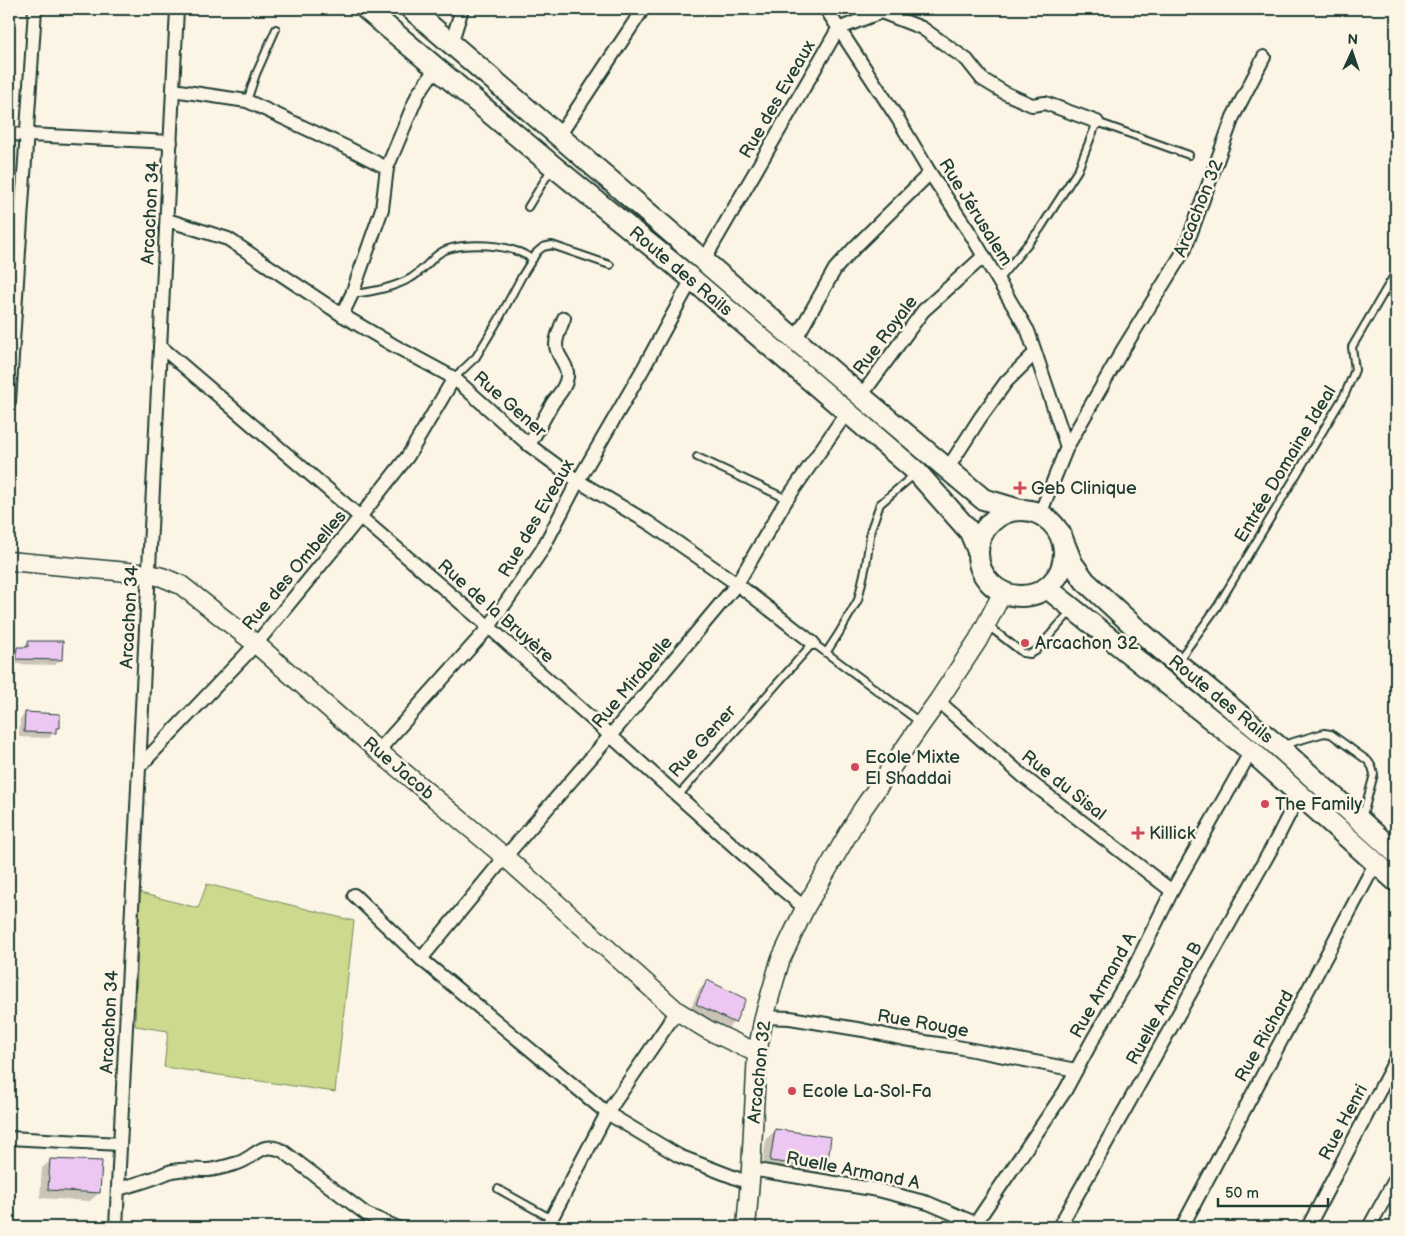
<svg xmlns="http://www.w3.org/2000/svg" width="1405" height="1236" viewBox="0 0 1405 1236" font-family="'Balsamiq Sans',sans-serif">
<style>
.green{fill:#cdd98c;stroke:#768b60}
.shadow{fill:#0003}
.building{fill:#ecc7f2;stroke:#1f3d34}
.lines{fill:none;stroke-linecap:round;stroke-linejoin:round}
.lane-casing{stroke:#1f3d34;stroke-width:10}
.street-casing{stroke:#1f3d34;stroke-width:16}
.secondary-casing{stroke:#1f3d34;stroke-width:21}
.primary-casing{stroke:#1f3d34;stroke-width:24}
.lane{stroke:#fcf5e5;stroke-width:6}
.street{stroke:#fcf5e5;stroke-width:12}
.secondary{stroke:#fcf5e5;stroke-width:18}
.primary{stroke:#fcf5e5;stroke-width:20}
.poi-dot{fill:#d1495b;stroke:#fcf5e5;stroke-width:2}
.labels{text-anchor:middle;stroke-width:5;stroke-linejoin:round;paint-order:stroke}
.street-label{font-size:18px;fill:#1f3d34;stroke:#fcf5e5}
.poi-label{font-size:18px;fill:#1f3d34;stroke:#fcf5e5;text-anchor:start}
</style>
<rect width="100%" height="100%" fill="#fcf5e5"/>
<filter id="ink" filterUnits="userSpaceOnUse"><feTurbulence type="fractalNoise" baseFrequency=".02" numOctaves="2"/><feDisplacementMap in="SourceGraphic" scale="10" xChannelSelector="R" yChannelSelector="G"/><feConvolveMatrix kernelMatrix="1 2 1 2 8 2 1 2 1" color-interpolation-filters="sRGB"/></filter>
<g filter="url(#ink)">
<polygon class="green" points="207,884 354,921 335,1092 164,1067 168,1031 135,1026 140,893 198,908"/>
<g class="shadow">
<polygon points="28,642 61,659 55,665 11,664 12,654 17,648 22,648"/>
<polygon points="25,714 58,727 49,738 19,737 20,719"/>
<polygon points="707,982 734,1022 725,1031 688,1013 699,990"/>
<polygon points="775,1131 826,1167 818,1176 762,1169 766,1139"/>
<polygon points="51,1160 99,1193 90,1201 40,1198 42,1168"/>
<polygon points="935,1218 957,1227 926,1227"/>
</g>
<g class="building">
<polygon points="28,641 63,641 62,660 16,659 17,647 28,647"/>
<polygon points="25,712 60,714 60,728 56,728 56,733 24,732"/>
<polygon points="707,980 746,999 735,1023 696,1004"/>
<polygon points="775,1129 831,1137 827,1168 770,1161"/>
<polygon points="50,1159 102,1161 100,1193 48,1190"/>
</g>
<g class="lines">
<defs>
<g id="lane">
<polyline points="247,101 256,74 276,29"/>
<polyline points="528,207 552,168"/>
<polyline points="998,280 1040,229 1078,170 1097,122 1189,155"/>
<path d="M352 294C372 292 393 288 411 278 421 272 428 263 437 255 454 241 499 244 519 252 524 254 528 256 533 259"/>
<polyline points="454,378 476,357 499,319 522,276 537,252 543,247 552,245 610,265"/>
<polyline points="697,457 787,499"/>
<polyline points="987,625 1023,653 1030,654 1036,651 1071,611"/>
<polyline points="826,653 839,633 858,600 866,565 871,529 880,504 915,474"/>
<polyline points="1178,661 1217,607 1345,394 1355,370 1352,347 1396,272"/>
<polyline points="1283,745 1324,733 1331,734 1368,761 1372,767 1374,774 1362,819"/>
<polyline points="678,796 813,643 921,723"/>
<polyline points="498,1189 552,1219"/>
</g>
<g id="street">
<polyline points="826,9 898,119 930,173 970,233 1028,331 1067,447"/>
<polyline points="451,44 462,9"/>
<polyline points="173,90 247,101 348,148 387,168"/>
<polyline points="9,134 171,142"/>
<polyline points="559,136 643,9"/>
<polyline points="167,220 228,239 342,315 393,345 454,378 529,445 578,481 649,523 737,584 813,643"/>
<polyline points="704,260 838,29 881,12 922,28 967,60 982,79 1005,93 1032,105 1045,103 1097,122"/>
<polyline points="342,315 352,294 382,209 387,168 418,94 436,68"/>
<polyline points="795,340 835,269 856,246 930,173"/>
<polyline points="160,346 489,627 782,889 805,908"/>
<polyline points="861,396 923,311 984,256"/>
<polyline points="9,402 35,9"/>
<path d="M529 445C537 432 544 418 552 404 557 396 566 388 567 377 569 365 556 356 556 345 556 336 561 327 564 318"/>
<polyline points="948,468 980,418 1006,382 1035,353"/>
<polyline points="1040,514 1067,447 1122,351 1185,249 1233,117 1264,57"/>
<polyline points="938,701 1024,777 1172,891"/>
<polyline points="378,751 489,627 542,550 578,481 643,369 692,279"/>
<polyline points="139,767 256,644 360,517 408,456 454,378"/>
<polyline points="354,895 421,959 607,1113 679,1156 749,1183"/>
<polyline points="421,959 505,857 610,736 737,584 787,499 847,412"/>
<polyline points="764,1017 790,1018 863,1030 904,1039 952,1046 1076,1070"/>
<polyline points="9,1138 120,1144"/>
<polyline points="751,1169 878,1190 928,1203 975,1223"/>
<path d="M118 1189C129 1186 140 1183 151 1179 159 1177 166 1172 173 1171 185 1168 196 1170 208 1170 218 1169 228 1166 238 1163 256 1157 262 1140 283 1151L366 1214 396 1227"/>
<polyline points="116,1227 177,9"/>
<polyline points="547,1227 607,1113 677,1011"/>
<polyline points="973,1227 1065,1091 1092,1041 1130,976 1172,891 1251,751"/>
<polyline points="1059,1227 1274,844 1299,795"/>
<polyline points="1182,1227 1376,862"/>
<polyline points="1308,1227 1396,1059"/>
<polyline points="1369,1227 1396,1178"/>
</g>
<g id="secondary">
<polyline points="9,561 149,574 162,577 181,585 256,644 378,751 505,857 677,1011 708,1030 757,1053"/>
<polyline points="746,1227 751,1169 757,1053 764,1017 780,961 805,908 862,810 922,723 938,701 978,640 1003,592"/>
</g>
<g id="primary">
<polyline points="366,9 553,166 692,279 917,472 970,532 978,551"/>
<polyline points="411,9 861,396 983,499 1020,510"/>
<circle cx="1021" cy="553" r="43"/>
<polyline points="1060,533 1072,563 1085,581 1136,628 1177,663 1279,747 1396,853"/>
<polyline points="1047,588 1251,751 1396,881"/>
</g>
</defs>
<use href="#lane" class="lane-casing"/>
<use href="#street" class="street-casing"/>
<use href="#secondary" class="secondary-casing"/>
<use href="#primary" class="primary-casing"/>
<use href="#lane" class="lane"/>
<use href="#street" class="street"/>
<use href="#secondary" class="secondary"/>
<use href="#primary" class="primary"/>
</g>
</g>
<g class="poi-dot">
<path d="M1017.5 480.5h5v5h5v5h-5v5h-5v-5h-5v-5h5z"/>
<circle cx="1025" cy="643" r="5"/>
<circle cx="855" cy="767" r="5"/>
<circle cx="1265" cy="804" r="5"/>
<path d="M1135.5 825.5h5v5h5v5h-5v5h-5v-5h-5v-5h5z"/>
<circle cx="792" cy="1091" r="5"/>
</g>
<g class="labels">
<g class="street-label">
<text transform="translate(777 99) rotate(-60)" y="6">Rue des Eveaux</text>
<text transform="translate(1198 208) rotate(-68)" y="6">Arcachon 32</text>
<text transform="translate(976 212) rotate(58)" y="6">Rue Jérusalem</text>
<text transform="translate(150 213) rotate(-87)" y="6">Arcachon 34</text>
<text transform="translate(681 271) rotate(40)" y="6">Route des Rails</text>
<text transform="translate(885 335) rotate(-53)" y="6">Rue Royale</text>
<text transform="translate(510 404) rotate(41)" y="6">Rue Gener</text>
<text transform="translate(1285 464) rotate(-59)" y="6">Entrée Domaine Ideal</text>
<text transform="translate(536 518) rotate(-60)" y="6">Rue des Eveaux</text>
<text transform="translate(294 570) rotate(-50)" y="6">Rue des Ombelles</text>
<text transform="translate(496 611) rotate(41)" y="6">Rue de la Bruyère</text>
<text transform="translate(129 617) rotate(-87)" y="6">Arcachon 34</text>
<text transform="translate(632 682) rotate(-50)" y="6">Rue Mirabelle</text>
<text transform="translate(1221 699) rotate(39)" y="6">Route des Rails</text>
<text transform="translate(702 741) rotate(-48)" y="6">Rue Gener</text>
<text transform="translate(399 768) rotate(40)" y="6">Rue Jacob</text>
<text transform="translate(1064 785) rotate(38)" y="6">Rue du Sisal</text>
<text transform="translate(1103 985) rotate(-61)" y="6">Rue Armand A</text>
<text transform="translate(1164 1003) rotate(-61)" y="6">Ruelle Armand B</text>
<text transform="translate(109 1022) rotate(-87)" y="6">Arcachon 34</text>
<text transform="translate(923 1023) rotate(10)" y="6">Rue Rouge</text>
<text transform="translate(1264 1036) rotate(-61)" y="6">Rue Richard</text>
<text transform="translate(759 1072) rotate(-84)" y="6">Arcachon 32</text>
<text transform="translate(1343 1122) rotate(-62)" y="6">Rue Henri</text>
<text transform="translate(853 1170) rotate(11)" y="6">Ruelle Armand A</text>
</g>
<g class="poi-label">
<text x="1031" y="494">Geb Clinique</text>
<text x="1035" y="649">Arcachon 32</text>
<text x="865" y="763">Ecole Mixte<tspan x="865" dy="21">El Shaddai</tspan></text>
<text x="1275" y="810">The Family</text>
<text x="1149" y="839">Killick</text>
<text x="802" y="1097">Ecole La-Sol-Fa</text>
</g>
</g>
<rect width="1405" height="1236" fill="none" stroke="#fcf5e5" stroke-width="30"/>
<rect x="15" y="15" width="1375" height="1206" fill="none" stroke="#1f3d34" stroke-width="2" filter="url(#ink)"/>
<g transform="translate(1352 52) rotate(3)" stroke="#fcf5e5" stroke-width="4" paint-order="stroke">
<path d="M0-4L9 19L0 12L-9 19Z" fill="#1f3d34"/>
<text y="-8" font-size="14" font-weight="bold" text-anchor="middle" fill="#1f3d34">N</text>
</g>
<path d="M1218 1198v8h110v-8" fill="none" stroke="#1f3d34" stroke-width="2.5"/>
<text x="1225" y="1198" font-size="15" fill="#1f3d34" stroke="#fcf5e5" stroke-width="4" paint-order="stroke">50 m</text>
</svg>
